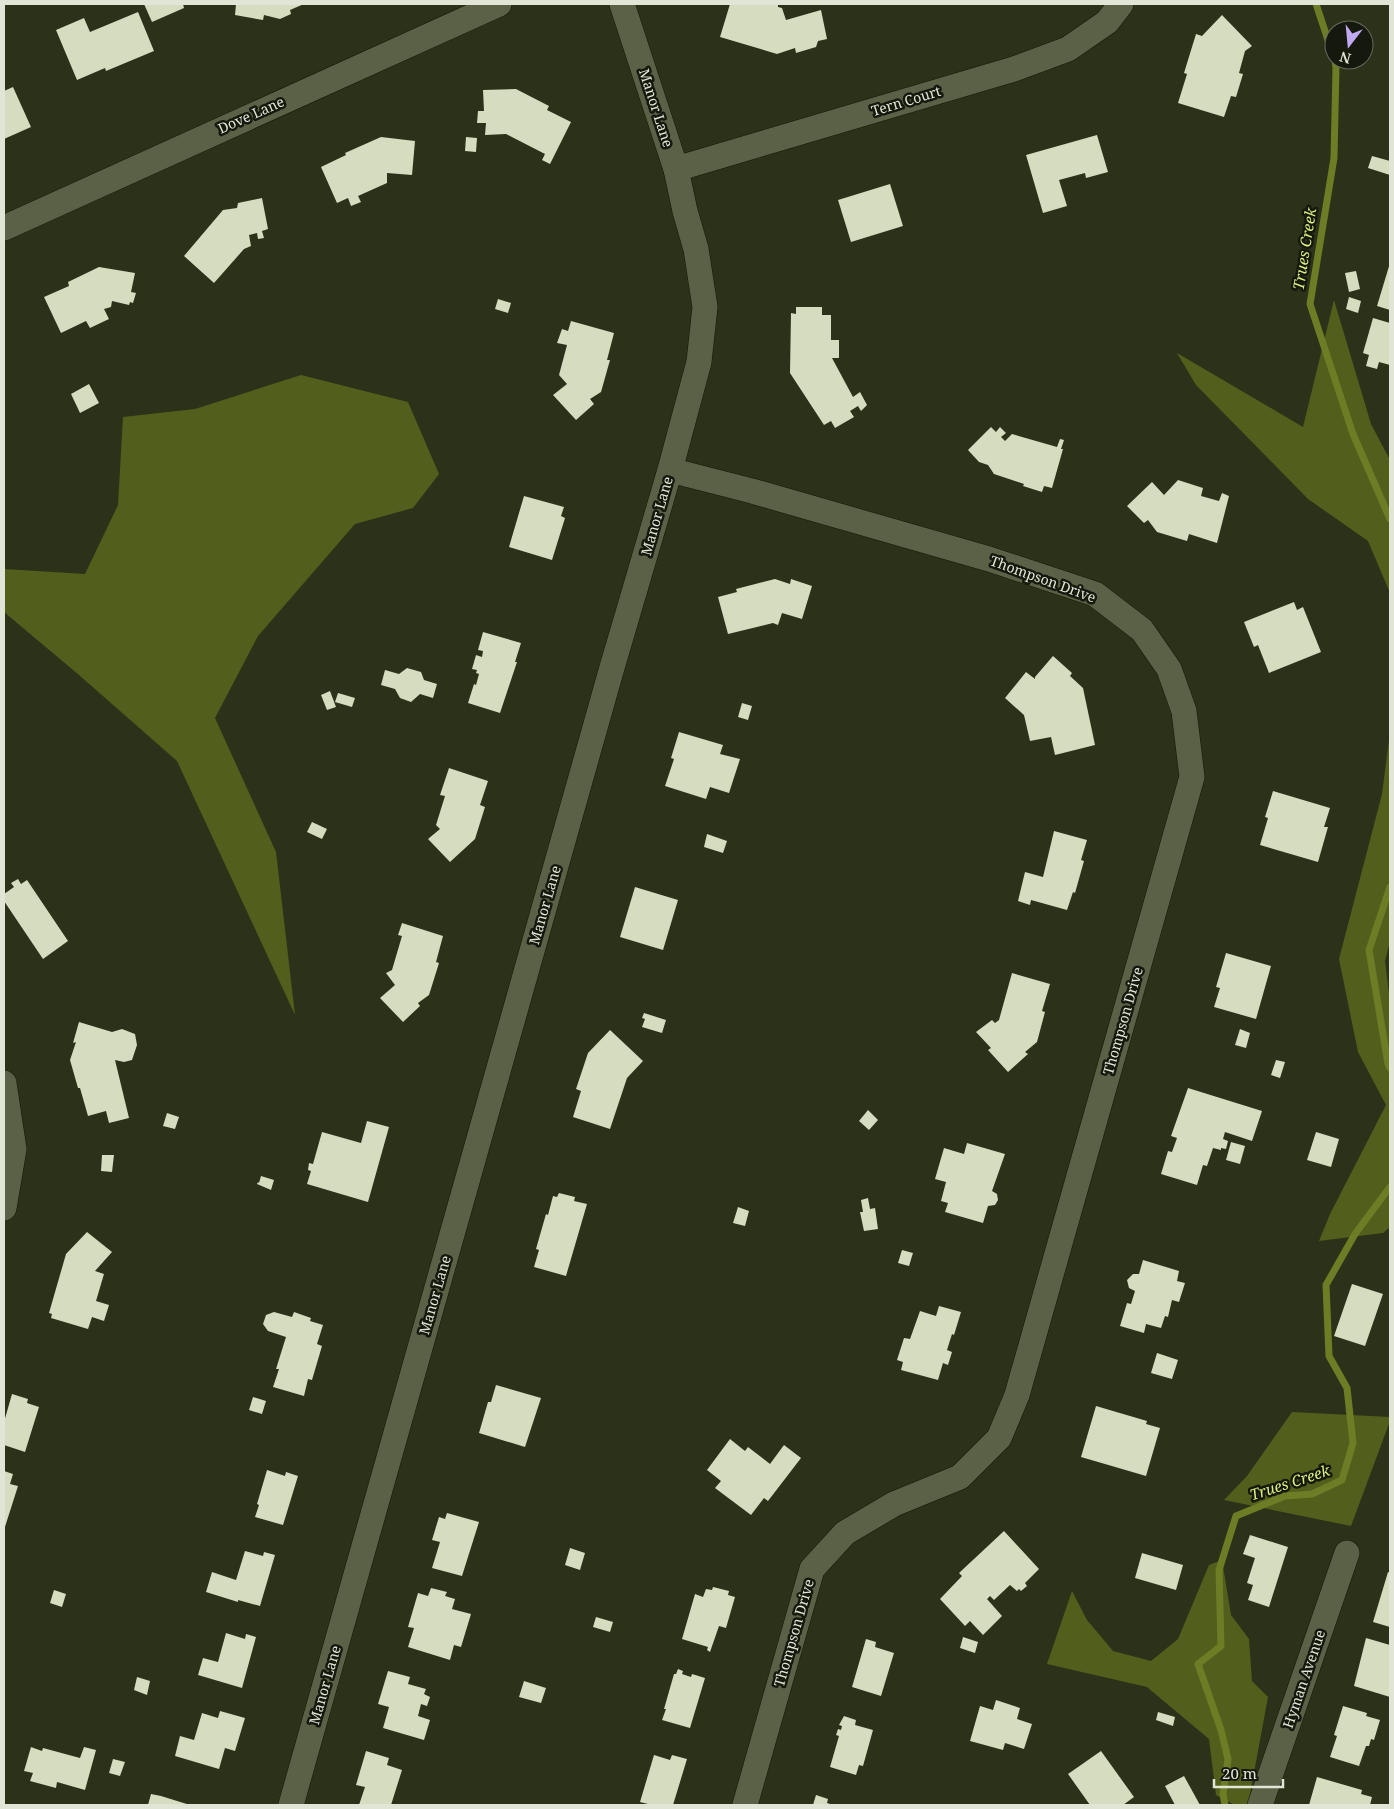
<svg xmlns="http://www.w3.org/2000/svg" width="1394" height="1809" viewBox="0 0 1394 1809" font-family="'Noto Serif',serif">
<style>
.forest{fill:#525e1c}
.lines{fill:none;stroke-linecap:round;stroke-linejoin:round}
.stream{stroke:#6d7d26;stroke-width:7}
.building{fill:#d5dcbf}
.minor-casing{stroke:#141903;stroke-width:26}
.minor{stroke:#5b6147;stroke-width:25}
.labels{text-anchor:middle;stroke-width:5;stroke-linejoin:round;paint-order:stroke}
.street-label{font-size:14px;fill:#e1e5d6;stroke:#15180d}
.water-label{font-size:15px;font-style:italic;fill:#d9f07f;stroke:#15180d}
</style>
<rect width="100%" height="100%" fill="#2c3119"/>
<g class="forest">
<polygon points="1334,300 1371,424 1390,460 1390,593 1368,541 1308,499 1196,385 1177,353 1303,427"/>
<polygon points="301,375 408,402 439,474 413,508 355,524 258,636 215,718 276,852 295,1015 177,761 79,675 4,612 4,569 85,574 118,505 123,417 195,409"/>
<polygon points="1390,732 1390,941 1385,961 1390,1002 1390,1227 1383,1233 1319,1241 1330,1214 1386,1105 1358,1052 1339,959 1382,794"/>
<polygon points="1292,1412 1390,1417 1390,1421 1351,1526 1224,1500 1247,1476"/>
<polygon points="1222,1560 1231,1615 1249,1639 1252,1681 1268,1697 1248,1805 1235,1805 1216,1795 1209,1739 1147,1687 1047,1664 1072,1591 1087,1620 1113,1651 1151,1661 1178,1639 1209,1565"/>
</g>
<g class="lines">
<g class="stream">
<polyline points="1316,4 1334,58"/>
<polyline points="1335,60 1336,68 1334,158 1310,304 1353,434 1390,519"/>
<polyline points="1390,887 1369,950 1388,1064 1390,1068"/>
<polyline points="1225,1805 1223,1794 1228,1759 1221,1730 1198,1664 1221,1646 1219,1570 1236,1516 1285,1496 1312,1494 1342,1480 1353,1443 1347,1388 1329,1356 1326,1285 1355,1234 1390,1187"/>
</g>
</g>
<g class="building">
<polygon points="144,4 183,4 184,8 152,22"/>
<polygon points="236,4 304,4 290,10 291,14 280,19 264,15 263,20 235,15"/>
<polygon points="730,4 778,4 778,7 782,8 786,20 821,10 827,39 818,41 816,47 796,53 795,48 777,54 720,37"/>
<polygon points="138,12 154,51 106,71 105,68 77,80 56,30 84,18 90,32"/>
<polygon points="1222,15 1252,46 1245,51 1239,73 1243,74 1236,97 1231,96 1224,117 1178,103 1187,74 1184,73 1196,34 1202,36"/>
<polygon points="13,87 31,127 4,139 4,91"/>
<polygon points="516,89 549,106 547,110 571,122 550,164 542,160 545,154 506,134 485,135 486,123 477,123 478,111 484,111 483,90"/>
<polygon points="1097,135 1108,172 1086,178 1085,173 1059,180 1067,206 1043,213 1026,155"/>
<polygon points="381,137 415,141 412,175 387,173 387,183 358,196 361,202 351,206 348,198 337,203 321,167 346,155 345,153"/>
<polygon points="466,137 477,138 476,152 465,151"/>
<polygon points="1372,156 1390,161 1390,175 1368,168"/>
<polygon points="890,184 903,226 851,242 838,200"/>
<polygon points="262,198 268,229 262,231 264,238 258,239 257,233 249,235 251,246 244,249 214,283 184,256 223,210 237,208 238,203"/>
<polygon points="1390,263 1390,310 1377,306"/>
<polygon points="99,267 135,273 131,292 136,293 133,303 130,302 129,305 112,301 111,307 104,309 109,319 90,328 86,321 61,333 44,297 69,286 68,282"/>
<polygon points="1356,271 1360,289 1349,292 1345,273"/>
<polygon points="1349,297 1361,301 1358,313 1346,309"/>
<polygon points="498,299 511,303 508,313 495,309"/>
<polygon points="796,307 822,307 822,315 831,315 831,340 839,340 839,358 832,358 853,397 860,392 867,405 861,411 858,406 850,411 854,417 835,428 831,421 824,425 790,373 791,313 796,314"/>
<polygon points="1373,318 1390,323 1390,365 1379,362 1377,369 1366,366 1369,355 1363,353"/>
<polygon points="571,321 614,333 607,360 610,360 601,392 590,399 594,404 576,420 553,395 567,384 559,375 567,345 557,343 562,329 568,331"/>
<polygon points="89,384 99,403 80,413 71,394"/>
<polygon points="991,427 996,432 1000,427 1006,433 1001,437 1005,441 1012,434 1057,447 1060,439 1064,440 1061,449 1063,449 1052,488 1044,486 1042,492 1023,486 1024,484 994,474 988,465 979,462 968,450"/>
<polygon points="1178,480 1203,488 1201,496 1219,501 1222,493 1229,496 1217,543 1189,534 1187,541 1157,532 1148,520 1144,523 1127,506 1152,482 1164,495"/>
<polygon points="524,496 564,507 561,516 565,518 552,560 509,547"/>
<polygon points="775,579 790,584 791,579 812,586 802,619 782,613 778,625 773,623 728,634 718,597 737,592 736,589"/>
<polygon points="1294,602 1297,610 1303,607 1321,652 1269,673 1258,645 1254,647 1244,622"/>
<polygon points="483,632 521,643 515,662 517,662 500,713 468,703 474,684 476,685 479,674 476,673 477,670 472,669 476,655 482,657 483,651 478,650"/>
<polygon points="1053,656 1072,673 1070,676 1083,688 1095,745 1055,755 1051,737 1030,741 1024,715 1005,698 1026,672 1035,679 1035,677"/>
<polygon points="407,668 421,672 424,680 437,684 433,698 420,694 411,702 400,698 395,689 381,685 385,670 399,674"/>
<polygon points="330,691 336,707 327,710 321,695"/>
<polygon points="338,693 355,698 352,707 335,702"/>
<polygon points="742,703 752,706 748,720 738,717"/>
<polygon points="679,732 723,745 720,754 740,759 729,793 710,787 706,799 665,786 674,759 671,758"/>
<polygon points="449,768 488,781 480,805 485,807 475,839 450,862 428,839 440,829 436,825 445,796 440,795"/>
<polygon points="1273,791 1330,808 1324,827 1328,827 1318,862 1260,845 1268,818 1265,817"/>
<polygon points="312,822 327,829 322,839 307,832"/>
<polygon points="1054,831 1087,840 1081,860 1084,861 1075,893 1073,892 1067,910 1031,900 1030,905 1018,901 1025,872 1043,877"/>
<polygon points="707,834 727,841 723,853 704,847"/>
<polygon points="18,879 21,884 27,880 68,941 43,959 4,901 4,894 14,887 11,883"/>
<polygon points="635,887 678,900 663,950 620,937"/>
<polygon points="402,923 443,936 436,962 439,963 429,995 418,1003 420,1006 403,1022 380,998 395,985 386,973 392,970 402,936 398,935"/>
<polygon points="1226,953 1271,966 1256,1019 1214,1007 1220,988 1216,987"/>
<polygon points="1012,973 1050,984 1042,1011 1045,1012 1037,1042 1025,1052 1028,1054 1008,1072 988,1050 991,1048 976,1032 992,1020 995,1023 999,1020"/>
<polygon points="644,1013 666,1020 662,1033 642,1027 645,1019 642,1018"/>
<polygon points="79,1022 112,1032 122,1029 135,1034 137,1045 132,1060 124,1062 115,1060 129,1118 109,1123 106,1111 88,1116 80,1088 78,1088 70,1060 76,1042 73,1043"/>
<polygon points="1240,1029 1250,1033 1246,1048 1235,1045"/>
<polygon points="610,1030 643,1061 627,1078 610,1129 573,1117 581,1091 576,1089 588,1053"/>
<polygon points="1276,1060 1285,1062 1280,1078 1271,1075"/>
<polygon points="1188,1088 1262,1111 1252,1141 1225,1132 1223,1139 1228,1141 1226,1149 1221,1148 1221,1150 1213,1148 1207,1166 1203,1165 1197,1185 1161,1174 1168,1151 1172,1152 1177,1138 1171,1136"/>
<polygon points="868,1110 878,1120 869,1130 859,1121"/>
<polygon points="167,1113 179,1117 175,1129 163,1126"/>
<polygon points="367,1121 389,1127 368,1202 307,1184 311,1171 308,1170 309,1163 313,1164 322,1132 361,1143"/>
<polygon points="1316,1132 1339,1139 1331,1167 1307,1160"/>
<polygon points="1231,1142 1245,1146 1240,1164 1226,1160"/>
<polygon points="967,1143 1005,1154 992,1191 997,1194 998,1200 995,1205 988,1206 983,1223 945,1212 948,1203 941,1201 946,1182 935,1179 944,1148 964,1154"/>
<polygon points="102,1155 114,1155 112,1172 101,1171"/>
<polygon points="261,1176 274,1180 271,1190 257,1184 258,1182 259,1183"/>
<polygon points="559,1193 575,1197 574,1201 587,1204 566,1276 534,1267 539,1250 536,1249 546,1214 548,1215 553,1196 557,1197"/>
<polygon points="868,1198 870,1209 875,1208 878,1229 864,1231 860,1212 863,1212 861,1200"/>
<polygon points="738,1207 749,1211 745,1226 733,1223"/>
<polygon points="87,1232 112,1252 95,1271 104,1274 96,1301 109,1305 104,1321 92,1317 88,1329 51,1318 52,1314 49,1313 66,1254"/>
<polygon points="902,1250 913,1253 909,1266 898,1263"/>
<polygon points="1143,1260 1179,1271 1177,1281 1185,1283 1179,1302 1172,1300 1168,1317 1165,1316 1161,1328 1146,1324 1144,1333 1120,1326 1127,1303 1131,1304 1135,1291 1129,1288 1127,1280 1133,1274 1139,1274"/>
<polygon points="1352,1284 1383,1294 1365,1346 1334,1336"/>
<polygon points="939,1306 961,1312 954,1335 952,1334 947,1350 952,1352 948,1365 943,1363 938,1380 901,1370 903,1362 897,1360 904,1338 910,1339 920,1311 936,1316"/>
<polygon points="274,1312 292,1317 294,1312 311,1318 310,1321 323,1325 317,1344 322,1346 312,1380 308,1379 304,1396 273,1387 279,1369 276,1369 286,1337 268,1331 263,1324 266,1315"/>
<polygon points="1157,1353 1178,1360 1172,1379 1151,1373"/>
<polygon points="496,1385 541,1398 525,1447 479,1433 488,1402 491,1402"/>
<polygon points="12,1394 28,1399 27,1403 39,1407 25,1452 4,1445 4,1422"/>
<polygon points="253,1397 266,1401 262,1414 249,1410"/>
<polygon points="1096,1406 1147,1421 1146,1424 1160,1428 1146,1476 1081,1457"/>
<polygon points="730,1439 745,1451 748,1447 770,1464 784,1445 801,1458 768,1501 764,1498 751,1515 715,1488 721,1481 707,1470"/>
<polygon points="267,1470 285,1476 286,1472 298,1476 283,1525 255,1517 259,1505 257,1504"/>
<polygon points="4,1471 13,1474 10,1484 18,1486 4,1530"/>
<polygon points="447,1513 479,1522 462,1576 432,1568 440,1542 432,1540 439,1517 445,1519"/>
<polygon points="1004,1531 1039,1569 1025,1583 1027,1586 1021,1591 1019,1589 1017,1591 1010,1585 994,1600 990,1596 987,1599 1002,1616 983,1635 970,1621 965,1626 940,1599 962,1576 959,1573"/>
<polygon points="1250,1535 1288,1547 1269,1607 1248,1600 1253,1585 1247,1583 1255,1558 1243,1554"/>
<polygon points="570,1548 585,1553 580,1570 565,1565"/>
<polygon points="245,1551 263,1556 264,1552 275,1555 260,1606 238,1600 238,1602 206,1592 212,1572 236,1580"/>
<polygon points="1142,1553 1183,1565 1176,1590 1135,1578"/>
<polygon points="1388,1572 1390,1573 1390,1627 1373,1622"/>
<polygon points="713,1587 729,1591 728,1595 735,1597 726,1628 719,1626 710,1652 707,1650 708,1647 682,1639 695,1594 703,1597 706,1589 712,1590"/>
<polygon points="431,1588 447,1592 445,1596 455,1599 452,1609 471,1614 461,1647 454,1645 450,1660 408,1647 414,1628 408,1627 418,1593 428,1596"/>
<polygon points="54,1590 66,1594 62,1607 50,1603"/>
<polygon points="596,1617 613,1622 610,1632 593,1627"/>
<polygon points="226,1633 245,1639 246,1634 256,1637 242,1688 198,1675 203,1658 218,1662"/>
<polygon points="963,1637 978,1642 975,1653 960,1648"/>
<polygon points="1366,1638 1390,1645 1390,1697 1354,1686"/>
<polygon points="866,1639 876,1642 875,1647 894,1653 881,1696 852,1687"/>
<polygon points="678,1669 683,1671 682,1674 691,1677 692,1674 705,1678 690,1728 662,1720 666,1709 664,1709 674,1674 676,1674"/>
<polygon points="388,1671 410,1677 408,1684 426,1689 424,1694 430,1697 427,1706 421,1704 418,1716 430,1720 424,1740 383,1728 389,1707 378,1704"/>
<polygon points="137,1677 150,1681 147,1695 134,1690"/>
<polygon points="524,1681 546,1688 541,1703 519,1697"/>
<polygon points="996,1700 1020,1708 1017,1719 1032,1724 1024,1749 1005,1743 1003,1750 970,1741 980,1706 993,1710"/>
<polygon points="1343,1706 1367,1713 1366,1716 1380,1720 1374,1740 1371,1739 1369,1746 1366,1746 1359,1766 1330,1757 1337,1736 1334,1735"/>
<polygon points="220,1711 245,1718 235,1751 225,1748 219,1769 175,1756 180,1736 194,1740 202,1713 218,1718"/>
<polygon points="1158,1712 1175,1717 1173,1726 1156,1720"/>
<polygon points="844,1716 856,1720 855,1725 873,1730 863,1766 859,1765 856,1775 830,1767 839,1736 836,1735 838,1729 841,1730 842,1726 839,1725"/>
<polygon points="31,1747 42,1751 43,1748 80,1758 84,1747 96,1750 85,1790 57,1782 56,1788 30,1781 33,1773 24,1771"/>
<polygon points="366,1751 389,1758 387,1765 402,1770 391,1805 359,1805 365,1787 356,1785"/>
<polygon points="1101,1751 1134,1797 1123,1805 1090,1805 1068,1774"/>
<polygon points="654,1755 670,1760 672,1755 687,1759 673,1805 652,1805 640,1802"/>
<polygon points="113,1759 125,1762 120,1776 109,1773"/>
<polygon points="1184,1776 1200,1805 1175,1805 1165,1786"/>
<polygon points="1317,1777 1362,1790 1361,1794 1372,1797 1370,1805 1309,1805"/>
<polygon points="151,1794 161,1796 190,1805 148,1805"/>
<polygon points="816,1795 828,1799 827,1803 833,1805 813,1805"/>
</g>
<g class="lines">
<defs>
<g id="minor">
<polyline points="676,169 1014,69 1068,49 1107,22 1121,4"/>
<polyline points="4,228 499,4"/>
<polyline points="670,470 752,491 989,559 1095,594 1142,630 1169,669 1184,711 1192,777 1017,1395 999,1438 960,1477 894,1504 845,1533 812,1569 745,1805"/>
<polyline points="4,1083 14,1149 4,1208"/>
<polyline points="291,1805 611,671 670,470 699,362 705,307 696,249 685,211 676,169 622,4"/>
<polyline points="1260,1805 1347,1553"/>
</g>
</defs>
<use href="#minor" class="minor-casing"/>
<use href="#minor" class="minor"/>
</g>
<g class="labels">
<g class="street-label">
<text transform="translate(906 101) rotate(-17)" y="5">Tern Court</text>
<text transform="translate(656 108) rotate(72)" y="5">Manor Lane</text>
<text transform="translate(251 115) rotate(-24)" y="5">Dove Lane</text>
<text transform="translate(657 516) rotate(-74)" y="5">Manor Lane</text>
<text transform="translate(1043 579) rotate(20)" y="5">Thompson Drive</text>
<text transform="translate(545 905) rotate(-74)" y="5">Manor Lane</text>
<text transform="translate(1123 1021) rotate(-74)" y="5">Thompson Drive</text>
<text transform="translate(435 1295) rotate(-74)" y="5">Manor Lane</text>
<text transform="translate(794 1633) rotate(-74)" y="5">Thompson Drive</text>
<text transform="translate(1304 1679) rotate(-71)" y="5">Hyman Avenue</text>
<text transform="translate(325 1685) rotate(-74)" y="5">Manor Lane</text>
</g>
<g class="water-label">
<text transform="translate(1305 249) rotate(-81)" y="5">Trues Creek</text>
<text transform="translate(1290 1483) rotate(-18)" y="5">Trues Creek</text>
</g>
</g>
<rect width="1394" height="1809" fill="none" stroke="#e1e5d6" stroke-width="10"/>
<g transform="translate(1349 45) rotate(196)"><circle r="24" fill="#15180d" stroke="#676a5d"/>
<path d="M0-4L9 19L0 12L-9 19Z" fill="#c0a8f3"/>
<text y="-8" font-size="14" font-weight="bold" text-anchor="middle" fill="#e1e5d6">N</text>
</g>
<path d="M1214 1779v8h69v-8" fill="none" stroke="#e1e5d6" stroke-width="2.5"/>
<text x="1222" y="1779" font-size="15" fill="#e1e5d6" stroke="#15180d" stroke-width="4" paint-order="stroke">20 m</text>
</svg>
